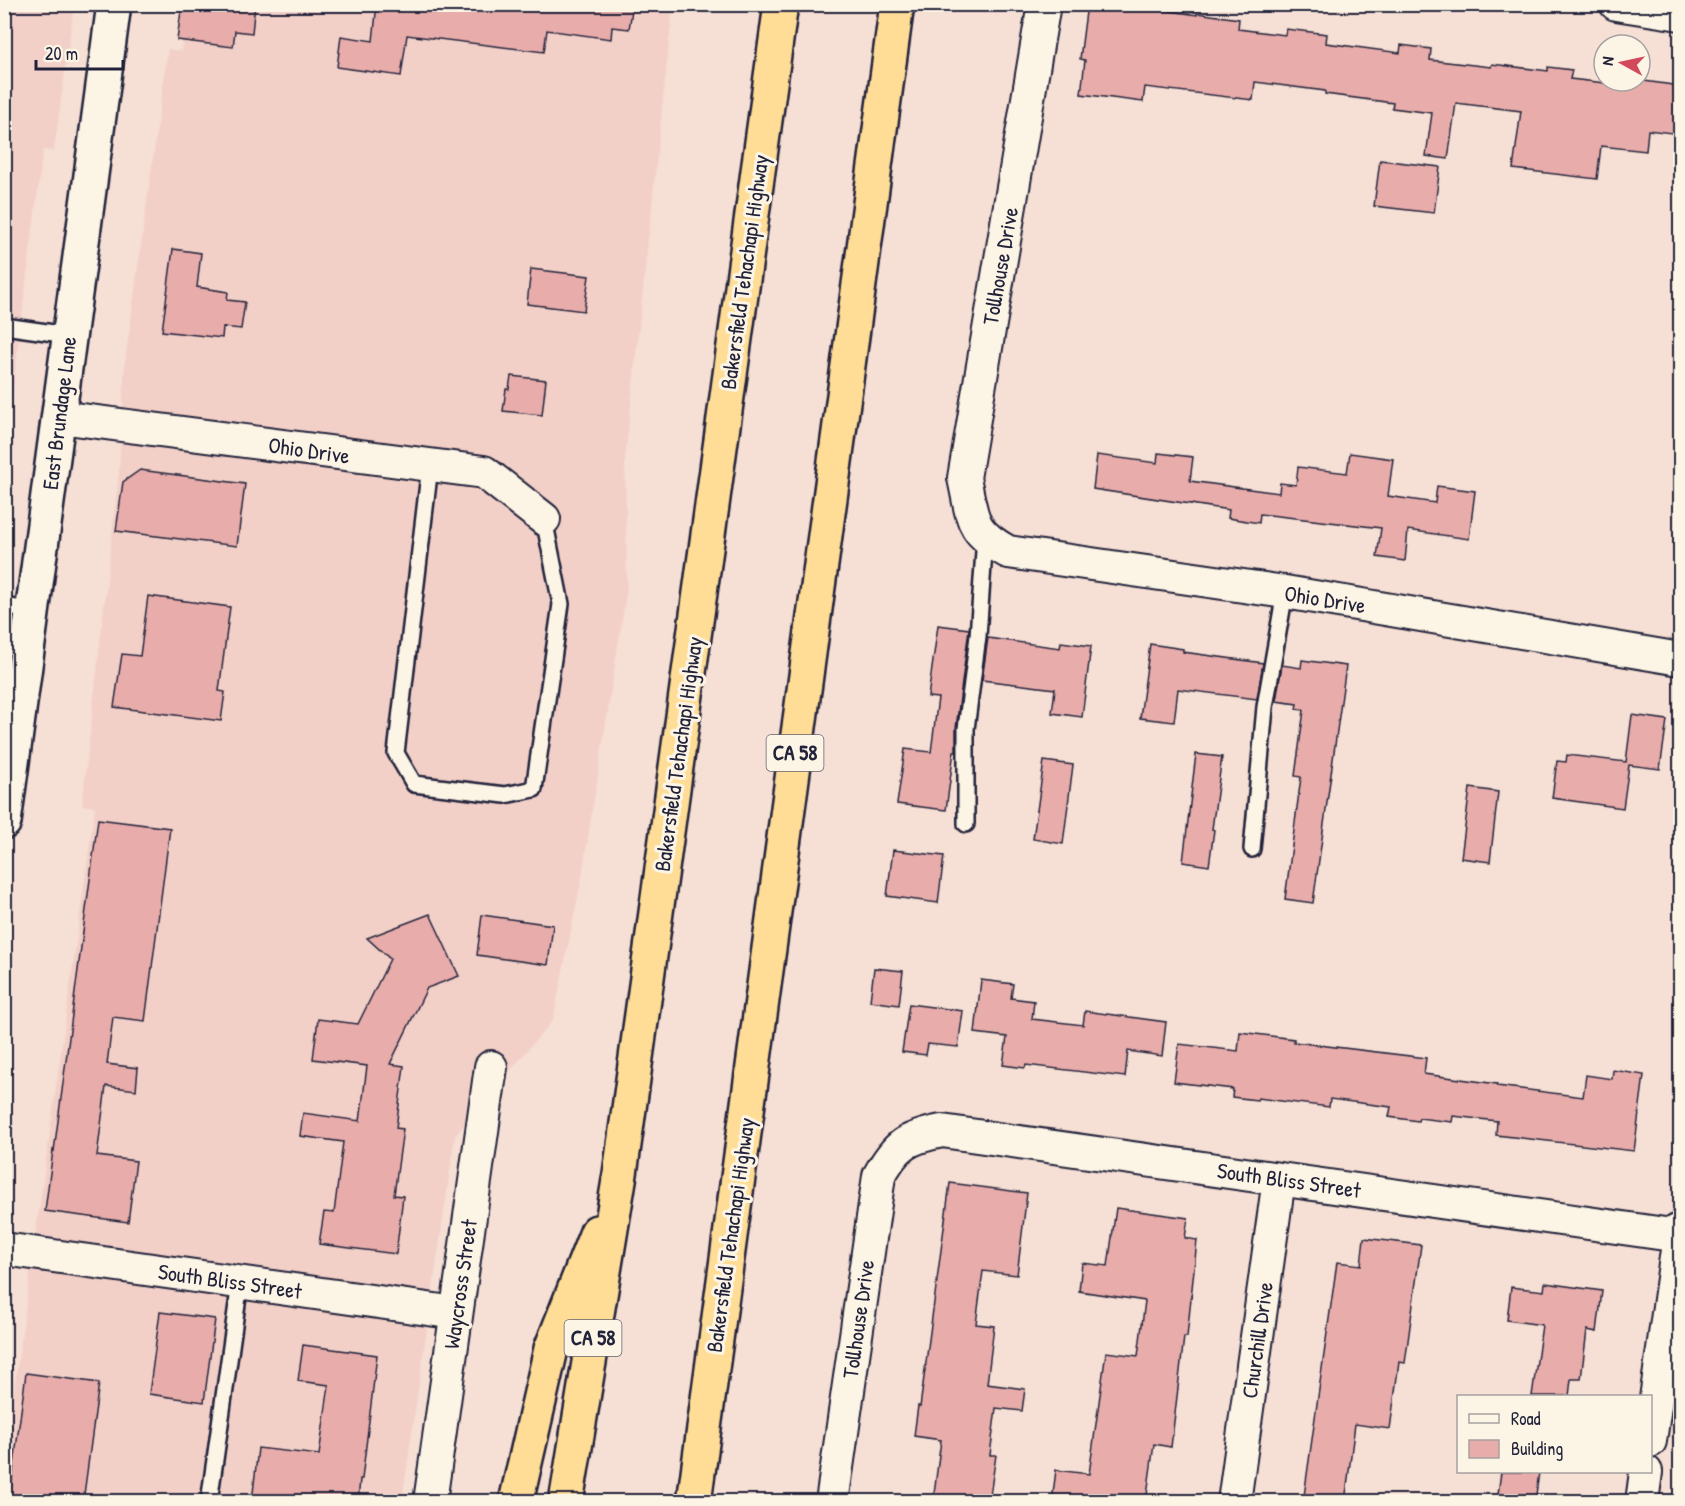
<svg xmlns="http://www.w3.org/2000/svg" width="1685" height="1506" viewBox="0 0 1685 1506" font-family="'Patrick Hand',sans-serif">
<style>
.built{fill:#f2d0c8}
.building{fill:#e8adab;stroke:#22223b;stroke-width:1.5}
.lines{fill:none;stroke-linecap:round;stroke-linejoin:round}
.lane-casing{stroke:#22223b;stroke-width:20}
.street-casing{stroke:#22223b;stroke-width:36}
.secondary-casing{stroke:#22223b;stroke-width:38}
.highway-casing{stroke:#22223b;stroke-width:38}
.lane{stroke:#fcf5e5;stroke-width:15}
.street{stroke:#fcf5e5;stroke-width:32}
.secondary{stroke:#fcf5e5;stroke-width:33}
.highway{stroke:#ffdd96;stroke-width:33}
.labels{text-anchor:middle;stroke-width:6;stroke-linejoin:round;paint-order:stroke}
.shield{fill:#fcf5e5;stroke:#63616e;stroke-width:1.5}
.shield-label{font-size:21px;font-weight:bold;fill:#22223b}
.street-label{font-size:22px;fill:#22223b;stroke:#fcf5e5}
</style>
<rect width="100%" height="100%" fill="#f6dfd4"/>
<filter id="ink" filterUnits="userSpaceOnUse"><feTurbulence type="fractalNoise" baseFrequency=".0167" numOctaves="2"/><feDisplacementMap in="SourceGraphic" scale="12" xChannelSelector="R" yChannelSelector="G"/><feConvolveMatrix kernelMatrix="1 2 1 2 8 2 1 2 1" color-interpolation-filters="sRGB"/></filter>
<g filter="url(#ink)">
<g class="built">
<polygon points="5,5 74,5 54,151 43,150 5,449"/>
<polygon points="187,5 673,5 625,459 627,588 582,876 553,1020 455,1136 402,1501 5,1502 5,1455 95,807 82,805 119,472 125,362 168,49 181,51"/>
</g>
<g class="building">
<polygon points="182,4 255,4 252,33 235,31 233,47 177,40"/>
<polygon points="377,4 633,4 629,29 612,27 611,39 547,30 544,52 407,35 401,76 337,67 341,36 373,41"/>
<polygon points="1087,4 1120,4 1197,15 1197,13 1239,19 1238,29 1285,35 1286,29 1327,34 1326,43 1400,53 1401,45 1431,49 1430,60 1491,67 1492,64 1548,71 1548,67 1572,70 1570,79 1623,85 1624,81 1644,81 1680,86 1680,134 1648,130 1646,151 1601,146 1597,179 1513,169 1521,111 1456,103 1448,159 1426,156 1432,113 1392,108 1393,103 1325,94 1325,91 1255,82 1253,100 1145,87 1143,102 1081,94 1085,60 1080,59"/>
<polygon points="1380,160 1440,167 1434,213 1374,206"/>
<polygon points="173,249 201,253 197,287 228,292 227,300 245,302 241,329 223,327 222,338 162,331"/>
<polygon points="531,269 589,276 584,311 527,304"/>
<polygon points="511,376 546,380 542,415 503,411 506,389 509,389"/>
<polygon points="1158,453 1193,457 1190,481 1279,493 1280,483 1296,485 1298,467 1347,473 1350,453 1393,459 1388,496 1435,503 1437,486 1475,491 1469,539 1408,530 1405,561 1377,557 1381,528 1260,514 1259,523 1228,518 1229,510 1093,489 1097,455 1157,463"/>
<polygon points="140,470 245,484 237,546 116,531 123,482"/>
<polygon points="148,596 230,607 219,691 225,692 221,721 114,707 122,654 140,656"/>
<polygon points="938,625 969,629 956,728 956,751 954,751 946,810 897,804 905,749 931,752 938,698 928,697"/>
<polygon points="988,638 1060,648 1061,642 1091,646 1082,717 1052,713 1055,689 982,680"/>
<polygon points="1150,644 1183,649 1183,652 1263,663 1257,699 1178,689 1174,722 1140,718"/>
<polygon points="1302,660 1346,666 1313,903 1285,899 1301,777 1295,776 1304,710 1296,709 1297,704 1276,701 1282,665 1301,668"/>
<polygon points="1632,715 1667,720 1660,769 1629,765 1623,808 1552,798 1557,761 1566,762 1567,755 1626,762"/>
<polygon points="1196,754 1222,757 1212,829 1214,830 1209,866 1183,862"/>
<polygon points="1044,761 1073,765 1063,844 1033,839"/>
<polygon points="1470,788 1498,792 1490,862 1461,858"/>
<polygon points="98,819 170,828 145,1021 113,1017 107,1064 138,1068 136,1090 106,1086 97,1156 136,1161 128,1222 45,1211 53,1150 54,1151"/>
<polygon points="893,850 944,856 938,903 887,896"/>
<polygon points="430,914 459,976 427,988 390,1064 404,1066 396,1128 403,1129 394,1195 403,1196 396,1254 319,1244 324,1212 334,1213 343,1142 300,1136 303,1113 360,1121 367,1066 313,1059 318,1019 358,1024 390,959 367,938"/>
<polygon points="482,915 553,925 548,965 477,955"/>
<polygon points="874,968 903,971 899,1005 870,1001"/>
<polygon points="981,980 1013,984 1011,998 1034,1001 1032,1019 1083,1025 1085,1011 1166,1022 1162,1056 1128,1051 1125,1077 1026,1065 1025,1068 1003,1065 1007,1037 975,1033"/>
<polygon points="909,1004 963,1011 958,1047 928,1044 926,1055 902,1052"/>
<polygon points="1240,1032 1294,1039 1294,1042 1426,1058 1424,1074 1497,1084 1497,1086 1583,1097 1586,1075 1612,1079 1613,1070 1644,1075 1634,1151 1496,1135 1497,1121 1453,1116 1452,1122 1419,1118 1418,1121 1389,1117 1391,1107 1330,1099 1329,1107 1258,1098 1257,1100 1232,1097 1233,1089 1174,1082 1179,1044 1238,1051"/>
<polygon points="950,1183 1027,1193 1017,1275 983,1271 976,1324 994,1326 987,1384 1025,1389 1022,1411 996,1408 990,1455 996,1455 989,1502 933,1502 941,1440 914,1436 918,1406 920,1407"/>
<polygon points="1116,1208 1188,1218 1185,1238 1197,1240 1187,1337 1184,1337 1171,1447 1154,1444 1146,1502 1052,1502 1056,1470 1089,1474 1106,1352 1138,1356 1145,1301 1079,1291 1082,1263 1108,1266"/>
<polygon points="1364,1238 1421,1245 1405,1363 1399,1362 1390,1429 1355,1424 1345,1502 1319,1502 1319,1498 1304,1496 1337,1262 1361,1265"/>
<polygon points="1545,1283 1602,1291 1597,1332 1587,1330 1581,1379 1571,1379 1569,1396 1532,1396 1542,1325 1507,1320 1511,1287 1544,1291"/>
<polygon points="160,1312 215,1319 204,1402 149,1394"/>
<polygon points="303,1345 377,1355 362,1479 360,1479 358,1502 252,1502 258,1448 319,1455 329,1385 298,1381"/>
<polygon points="26,1373 99,1383 83,1502 9,1502"/>
<polygon points="1501,1472 1539,1472 1535,1502 1497,1502"/>
</g>
<g class="lines">
<defs>
<g id="lane">
<polyline points="4,326 68,335"/>
<polyline points="430,466 396,753 414,784 505,795 534,789 561,604 544,519"/>
<polyline points="4,606 33,611"/>
<polyline points="966,824 966,729 978,636 985,537"/>
<polyline points="1252,849 1265,707 1285,592"/>
<polyline points="209,1502 240,1283"/>
</g>
<g id="street">
<path d="M1044 4 964 478C973 518 969 531 1008 552L1285 592 1680 659"/>
<polyline points="1616,4 1680,14"/>
<polyline points="59,417 484,472 544,519"/>
<polyline points="4,1249 456,1313"/>
<polyline points="1650,1441 1680,1229"/>
<polyline points="430,1502 491,1067"/>
<path d="M832 1502 879 1176C896 1145 906 1138 942 1131L1679 1236"/>
<polyline points="1234,1502 1279,1179"/>
<polyline points="1642,1502 1646,1472"/>
</g>
<polyline id="secondary" points="4,822 114,4"/>
<g id="highway">
<polyline points="516,1502 551,1349 597,1232"/>
<polyline points="566,1502 620,1174 781,4"/>
<polyline points="694,1502 897,4"/>
</g>
</defs>
<use href="#lane" class="lane-casing"/>
<use href="#street" class="street-casing"/>
<use href="#secondary" class="secondary-casing"/>
<use href="#highway" class="highway-casing"/>
<use href="#lane" class="lane"/>
<use href="#street" class="street"/>
<use href="#secondary" class="secondary"/>
<use href="#highway" class="highway"/>
</g>
</g>
<g class="labels">
<g class="shield">
<rect x="766.5" y="735" width="57" height="36" rx="4.5"/>
<rect x="564.5" y="1320" width="57" height="36" rx="4.5"/>
</g>
<g class="shield-label">
<text x="795" y="760">CA 58</text>
<text x="593" y="1345">CA 58</text>
</g>
<g class="street-label">
<text transform="translate(1000 266) rotate(-80)" y="8">Tollhouse Drive</text>
<text transform="translate(744 272) rotate(-82)" y="8">Bakersfield Tehachapi Highway</text>
<text transform="translate(59 413) rotate(-83)" y="8">East Brundage Lane</text>
<text transform="translate(309 450) rotate(8)" y="8">Ohio Drive</text>
<text transform="translate(1325 599) rotate(9)" y="8">Ohio Drive</text>
<text transform="translate(678 754) rotate(-82)" y="8">Bakersfield Tehachapi Highway</text>
<text transform="translate(1289 1180) rotate(8)" y="8">South Bliss Street</text>
<text transform="translate(730 1235) rotate(-82)" y="8">Bakersfield Tehachapi Highway</text>
<text transform="translate(230 1281) rotate(8)" y="8">South Bliss Street</text>
<text transform="translate(460 1284) rotate(-82)" y="8">Waycross Street</text>
<text transform="translate(858 1319) rotate(-82)" y="8">Tollhouse Drive</text>
<text transform="translate(1257 1340) rotate(-82)" y="8">Churchill Drive</text>
</g>
</g>
<rect width="1685" height="1506" fill="none" stroke="#fcf5e5" stroke-width="24"/>
<rect x="12" y="12" width="1661" height="1482" fill="none" stroke="#22223b" stroke-width="2" filter="url(#ink)"/>
<rect x="1457" y="1395" width="195" height="78" fill="#fcf5e5" stroke="#a5a1a1" stroke-width="1.5"/>
<rect x="1469" y="1414" width="30" height="9" fill="#fcf5e5" stroke="#a5a1a1" stroke-width="1.5"/>
<text x="1511" y="1425" font-size="18" fill="#22223b">Road</text>
<rect x="1469" y="1440" width="30" height="18" fill="#e8adab" stroke="#a5a1a1" stroke-width="1.5"/>
<text x="1511" y="1455" font-size="18" fill="#22223b">Building</text>
<g transform="translate(1622 63) rotate(278)"><circle r="28" fill="#fcf5e5" stroke="#a5a1a1" stroke-width="1.5"/>
<path d="M0-4.5L10 22L0 15L-10 22Z" fill="#d1495b"/>
<text y="-9" font-size="16" font-weight="bold" text-anchor="middle" fill="#22223b">N</text>
</g>
<path d="M36 60v9h87v-9" fill="none" stroke="#22223b" stroke-width="3"/>
<text x="45" y="60" font-size="18" fill="#22223b" stroke="#fcf5e5" stroke-width="4.5" paint-order="stroke">20 m</text>
</svg>
